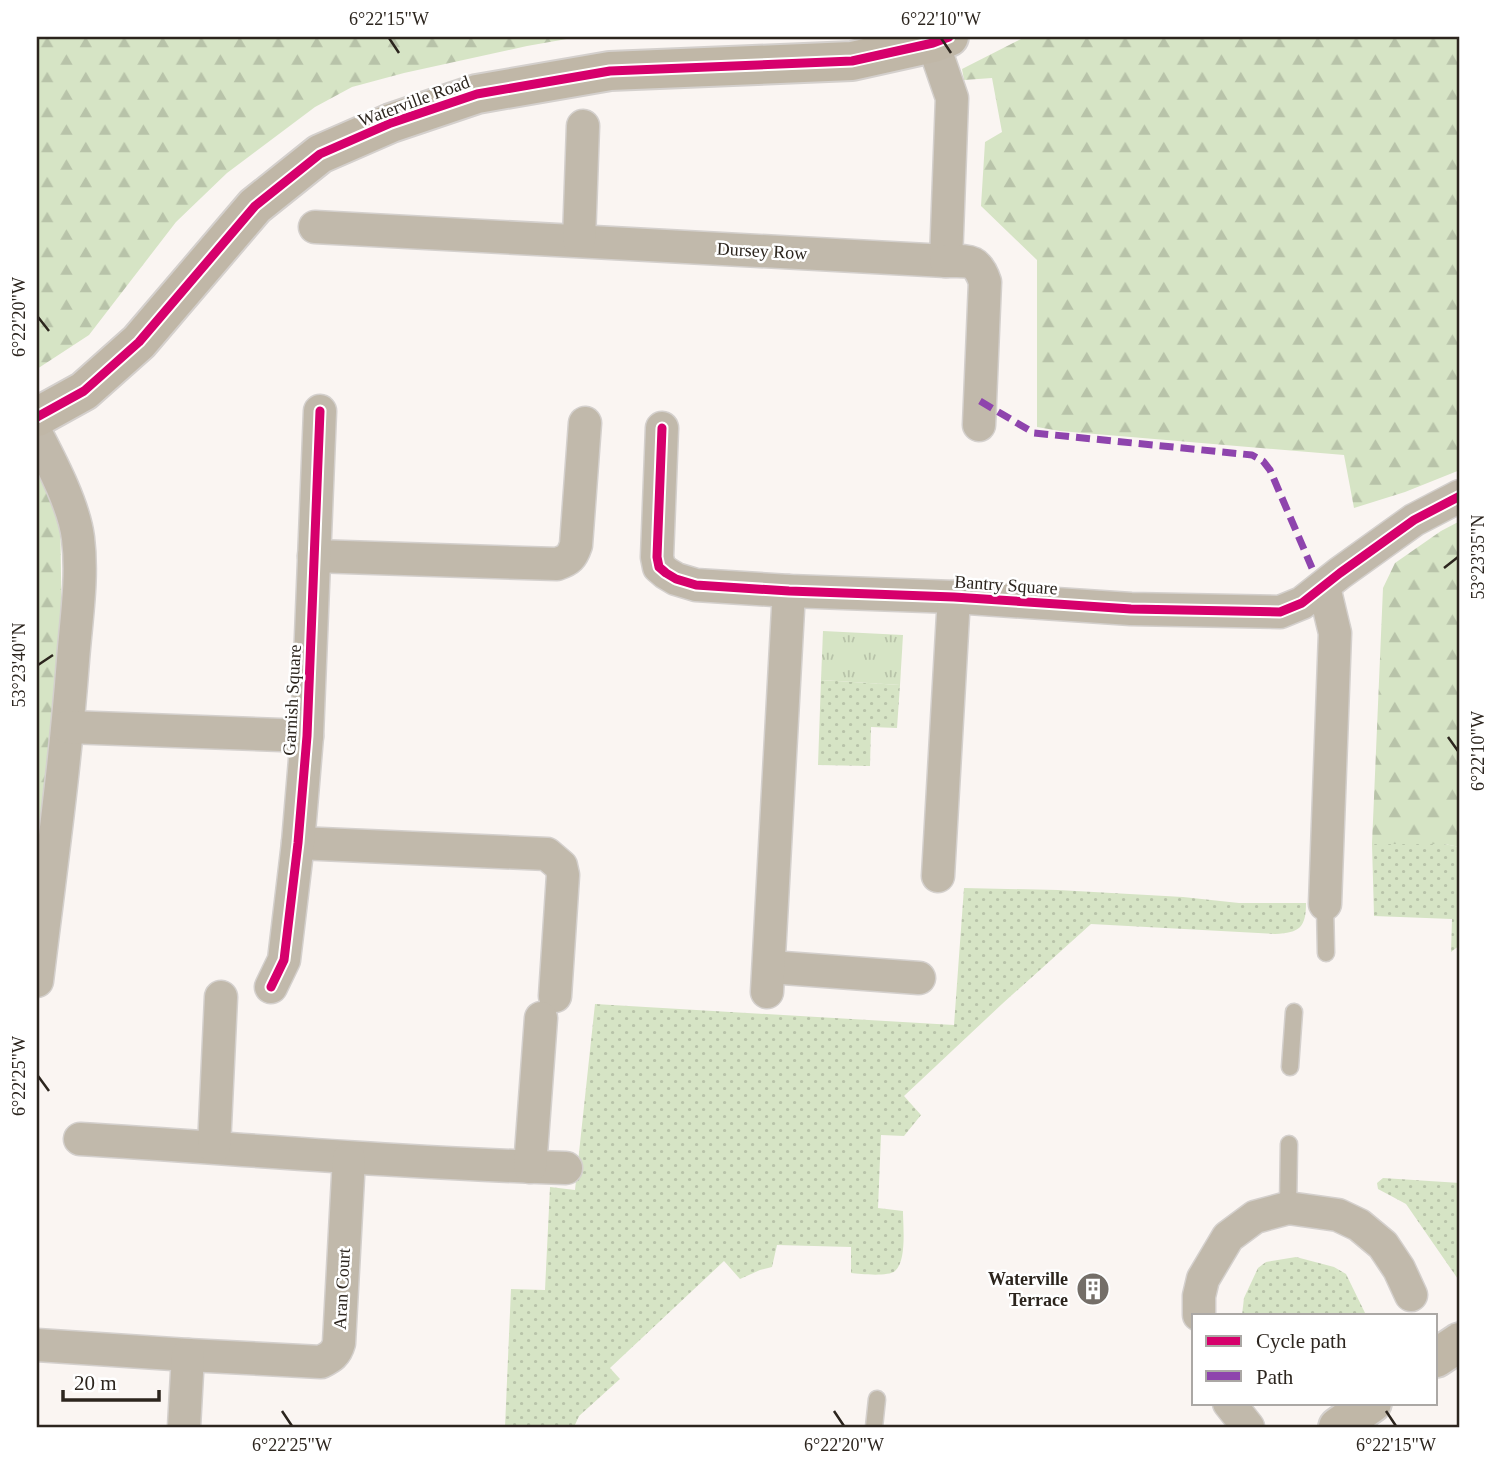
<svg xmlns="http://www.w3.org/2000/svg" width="1497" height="1464" viewBox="0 0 1497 1464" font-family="Georgia,serif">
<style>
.grass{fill:url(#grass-dots)}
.forest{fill:url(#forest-firs)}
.park{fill:url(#park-tufts)}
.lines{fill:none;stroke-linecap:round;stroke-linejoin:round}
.lane-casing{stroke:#d4d0cd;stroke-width:19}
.street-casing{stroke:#d4d0cd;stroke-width:35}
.secondary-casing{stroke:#d4d0cd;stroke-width:42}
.lane{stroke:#c1b9ab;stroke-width:16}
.street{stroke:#c1b9ab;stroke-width:32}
.secondary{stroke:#c0b7a7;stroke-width:38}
.quiet{stroke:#8e44ad;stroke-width:7;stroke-dasharray:14 7;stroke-linecap:butt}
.cycleway-casing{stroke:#fff;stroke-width:13}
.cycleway{stroke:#d6006c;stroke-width:9}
.ticks{fill:none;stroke:#2c251e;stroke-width:2.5}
.labels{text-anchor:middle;stroke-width:5;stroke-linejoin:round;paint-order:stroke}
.street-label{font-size:18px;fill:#2c251e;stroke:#fff}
.poi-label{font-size:18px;font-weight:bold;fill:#2c251e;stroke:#fff;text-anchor:end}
.neatline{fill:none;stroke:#2c251e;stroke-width:2.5}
.ticks-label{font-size:18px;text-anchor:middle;fill:#2c251e}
</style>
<defs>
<pattern id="grass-dots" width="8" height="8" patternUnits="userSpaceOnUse" patternTransform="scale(1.75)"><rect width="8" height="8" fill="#d6e4c5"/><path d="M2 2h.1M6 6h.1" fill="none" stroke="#b8c3a9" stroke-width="1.8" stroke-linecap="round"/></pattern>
<pattern id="forest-firs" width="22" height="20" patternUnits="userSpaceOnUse" patternTransform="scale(1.75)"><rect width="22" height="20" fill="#d6e4c5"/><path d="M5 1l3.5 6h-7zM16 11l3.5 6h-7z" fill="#b8c3a9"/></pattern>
<pattern id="park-tufts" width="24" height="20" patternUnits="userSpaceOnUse" patternTransform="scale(1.75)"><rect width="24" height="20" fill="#d6e4c5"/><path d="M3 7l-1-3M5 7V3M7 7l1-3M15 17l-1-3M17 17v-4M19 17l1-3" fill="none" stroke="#b8c3a9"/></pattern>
</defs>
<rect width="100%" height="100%" fill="#faf5f2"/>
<g class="grass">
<polygon points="821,680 900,685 897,728 871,727 870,766 818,765"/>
<polygon points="1372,844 1444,844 1460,847 1460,945 1451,952 1452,919 1374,916"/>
<path d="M964 888 1058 890 1183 897 1239 903H1306C1306 927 1300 933 1275 934L1091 924 1002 1004 904 1096 921 1115 904 1136 881 1135 878 1208 903 1211C903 1225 907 1261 895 1271 888 1277 860 1274 851 1273V1247L777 1245 772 1267 760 1270 740 1279 724 1261 610 1368 620 1379 579 1416 574 1427H505L511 1289 545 1290 550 1187 575 1190 595 1004 954 1025Z"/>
<polygon points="1383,1178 1460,1183 1460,1282 1406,1204 1378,1189 1377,1183"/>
<polygon points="1296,1257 1334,1267 1346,1274 1366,1315 1242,1315 1244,1298 1258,1268 1266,1262"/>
</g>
<g class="forest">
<polygon points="37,37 578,37 527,46 404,73 352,87 315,107 227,173 176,222 89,335 37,369"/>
<polygon points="1025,37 1460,37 1460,470 1405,492 1354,508 1344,455 1060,431 1037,427 1037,260 981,206 985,142 1002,132 992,78 964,80 962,69"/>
<polygon points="37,456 60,503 62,645 37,856"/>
<polygon points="1460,521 1460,847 1444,844 1372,844 1383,588 1395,563 1441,531"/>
</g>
<polygon class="park" points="823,631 903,635 900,685 821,680"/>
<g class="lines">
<defs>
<g id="lane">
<polyline points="1325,904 1326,953"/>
<polyline points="1290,1067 1294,1012"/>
<polyline points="1288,1208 1289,1144"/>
<polyline points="874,1427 877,1399"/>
</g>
<g id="street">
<polyline points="315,227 946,261 952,98 933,43"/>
<polyline points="579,240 583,126"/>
<path d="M946 261C968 261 977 258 985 282L979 425"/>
<polyline points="662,428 657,557 659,567 666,573 676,579 696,585 789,591 954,597 1131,609 1280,612 1302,603 1340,573 1414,520 1460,496"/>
<path d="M37 435C52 464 74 506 78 538 83 578 76 620 73 660 65 768 50 874 37 981"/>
<path d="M314 556 557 564C569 560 572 557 576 545L585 423"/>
<polyline points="1324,587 1335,633 1325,904"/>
<polyline points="68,727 307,736"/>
<polyline points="298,843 547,854 561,866 563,875 555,996"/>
<polyline points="938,876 954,597"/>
<polyline points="770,967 919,978"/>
<polyline points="271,987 284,960 298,843 307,736 320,411"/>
<polyline points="767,992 789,591"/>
<path d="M80 1139C242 1149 403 1163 566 1168"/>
<polyline points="214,1147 221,997"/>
<polyline points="530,1167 541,1018"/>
<polyline points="1199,1315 1199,1296 1203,1279 1228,1237 1255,1217 1288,1208 1338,1215 1359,1225 1383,1245 1399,1269 1411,1295"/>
<path d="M37 1345 188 1355 321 1362C331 1357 336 1354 339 1343L349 1158"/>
<polyline points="1229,1403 1248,1427"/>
<polyline points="184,1427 188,1355"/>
</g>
<g id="secondary">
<polyline points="37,417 84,391 139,342 255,206 320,154 391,123 477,94 610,71 852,61 933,43 949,37"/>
<polyline points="1436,1358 1460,1342"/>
<polyline points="1338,1427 1372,1403"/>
</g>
</defs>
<use href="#lane" class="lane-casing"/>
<use href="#street" class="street-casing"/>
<use href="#secondary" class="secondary-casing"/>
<use href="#lane" class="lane"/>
<use href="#street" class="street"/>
<use href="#secondary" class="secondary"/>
<polyline class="quiet" points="980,401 1034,433 1252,455 1263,461 1270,470 1312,568"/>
<defs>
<g id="cycleway">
<polyline points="37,417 84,391 139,342 255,206 320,154 391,123 477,94 610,71 852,61 933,43 949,37"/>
<polyline points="662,428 657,557 659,567 666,573 676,579 696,585 789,591 954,597 1131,609 1280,612 1302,603 1340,573 1414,520 1460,496"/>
<polyline points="271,987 284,960 298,843 307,736 320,411"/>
</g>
</defs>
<use href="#cycleway" class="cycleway-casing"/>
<use href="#cycleway" class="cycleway"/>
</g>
<path class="ticks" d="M389 38 399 53M941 38 951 53M38 317 49 331M1444 568 1458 557M38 665 53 655M1448 737 1458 751M38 1076 49 1091M282 1411 292 1426M834 1411 844 1426M1386 1411 1396 1426"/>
<defs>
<symbol id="building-disc" viewBox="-11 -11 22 22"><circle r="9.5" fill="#746e68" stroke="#fff"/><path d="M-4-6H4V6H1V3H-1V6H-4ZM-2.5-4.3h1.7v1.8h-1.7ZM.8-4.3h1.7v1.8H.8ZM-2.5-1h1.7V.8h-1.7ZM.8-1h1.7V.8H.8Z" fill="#fff"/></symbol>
</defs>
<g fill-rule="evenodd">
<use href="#building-disc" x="1074" y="1270" width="38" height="38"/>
</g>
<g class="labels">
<g class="street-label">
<text transform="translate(414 101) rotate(-20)" y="6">Waterville Road</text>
<text transform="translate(762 251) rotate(3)" y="6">Dursey Row</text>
<text transform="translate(1006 585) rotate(4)" y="6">Bantry Square</text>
<text transform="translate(292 700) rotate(-87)" y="6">Garnish Square</text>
<text transform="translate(342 1289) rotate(-87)" y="6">Aran Court</text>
</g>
<g class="poi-label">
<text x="1068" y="1285">Waterville<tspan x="1068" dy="21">Terrace</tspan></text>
</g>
</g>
<rect width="1497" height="1464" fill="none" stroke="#ffffff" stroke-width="77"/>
<rect x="1192" y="1314" width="245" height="91" fill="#ffffff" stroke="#aba8a5" stroke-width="2"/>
<rect x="1206" y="1336" width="35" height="10" fill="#d6006c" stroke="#aba8a5" stroke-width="2"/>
<text x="1256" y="1348" font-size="21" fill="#2c251e">Cycle path</text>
<rect x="1206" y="1371" width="35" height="10" fill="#8e44ad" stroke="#aba8a5" stroke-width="2"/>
<text x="1256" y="1384" font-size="21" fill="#2c251e">Path</text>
<path d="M63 1390v10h96v-10" fill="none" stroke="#2c251e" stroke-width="3.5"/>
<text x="74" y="1390" font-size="21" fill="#2c251e" stroke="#ffffff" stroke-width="5" paint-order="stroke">20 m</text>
<rect x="38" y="38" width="1420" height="1388" class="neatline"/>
<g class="ticks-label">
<text x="389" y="25">6°22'15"W</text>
<text x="941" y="25">6°22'10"W</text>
<text transform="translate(19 317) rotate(-90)" y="6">6°22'20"W</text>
<text transform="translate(1478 557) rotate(-90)" y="6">53°23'35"N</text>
<text transform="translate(19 665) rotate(-90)" y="6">53°23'40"N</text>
<text transform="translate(1478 751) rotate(-90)" y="6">6°22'10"W</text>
<text transform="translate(19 1076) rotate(-90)" y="6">6°22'25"W</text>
<text x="292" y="1451">6°22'25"W</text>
<text x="844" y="1451">6°22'20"W</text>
<text x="1396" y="1451">6°22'15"W</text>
</g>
</svg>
